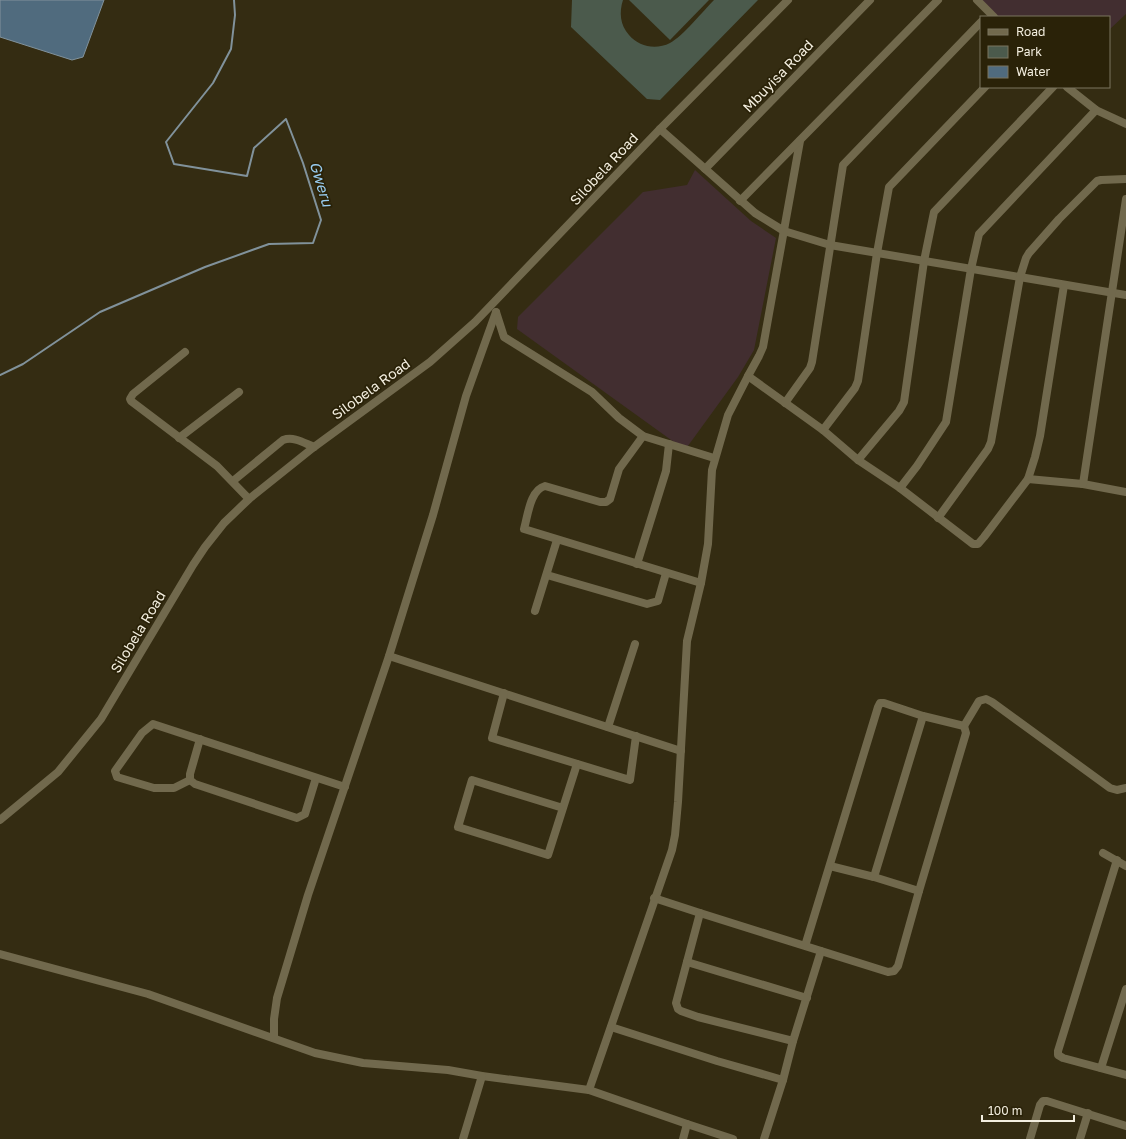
<svg xmlns="http://www.w3.org/2000/svg" width="1126" height="1139" viewBox="0 0 1126 1139" font-family="'Golos Text',sans-serif">
<style>
.education{fill:#422e30}
.green{fill:#4b5a4c}
.water{fill:#506b7e;stroke:#81929b}
.lines{fill:none;stroke-linecap:round;stroke-linejoin:round}
.stream{stroke:#81929b;stroke-width:2}
.minor{stroke:#71694d;stroke-width:8}
.labels{text-anchor:middle;stroke-width:3.5;stroke-linejoin:round;paint-order:stroke}
.street-label{font-size:14px;fill:#f3eedf;stroke:#2a2208}
.water-label{font-size:15px;font-style:italic;fill:#98ccf0;stroke:#2a2208}
</style>
<rect width="100%" height="100%" fill="#342c12"/>
<g class="education">
<polygon points="981,0 1126,0 1126,14 1109,30 1109,17 998,17"/>
<polygon points="695,170 751,221 776,238 754,350 738,377 685,450 517,329 518,317 643,192 687,185"/>
</g>
<g class="green">
<path d="M572 0H623C619 12 620 25 629 35 639 47 656 50 670 43 683 36 703 11 714 0H758L660 100 647 99 571 27Z"/>
<polygon points="629,0 709,0 670,40"/>
</g>
<polygon class="water" points="0,0 104,0 83,57 72,60 0,37"/>
<g class="lines">
<polyline class="stream" points="0,375 23,364 100,312 205,267 269,244 313,243 321,220 303,163 286,119 254,148 247,176 174,164 166,142 213,83 231,49 235,15 234,0"/>
<g class="minor">
<polyline points="977,0 994,17"/>
<polyline points="1067,87 1096,110 1126,124"/>
<polyline points="660,129 755,213 784,231 830,245 1126,295"/>
<polyline points="800,141 763,347 759,356 748,376 823,430 858,460 900,488 973,544 978,544 984,537 1028,479 1035,457 1040,436 1064,285"/>
<polyline points="705,169 870,0"/>
<polyline points="740,201 938,0"/>
<polyline points="496,312 504,337 592,392 619,418 643,436 714,458"/>
<polyline points="185,352 133,394 130,399 131,401 217,466 249,499"/>
<polyline points="785,403 810,368 812,362 843,165 981,22"/>
<polyline points="823,430 855,388 858,381 877,253 889,187 985,87"/>
<path d="M643 436 619 469 610 499 606 502H600L545 486C530 490 528 515 524 529L701 583"/>
<polyline points="179,438 239,392"/>
<polyline points="858,460 899,411 904,402 924,261 934,212 1053,87"/>
<polyline points="1028,479 1083,484 1126,492"/>
<path d="M233 481 283 440C294 436 304 443 314 447"/>
<polyline points="1083,484 1126,199"/>
<polyline points="900,488 917,466 946,422 971,269 979,234 1096,110"/>
<polyline points="938,518 988,449 991,442 1020,277 1026,258 1029,253 1059,219 1097,181 1101,180 1126,179"/>
<polyline points="637,564 666,471 669,444"/>
<polyline points="547,575 647,604 658,601 666,573"/>
<polyline points="535,611 557,540"/>
<polyline points="389,656 681,751"/>
<polyline points="504,693 492,738 630,780 636,736"/>
<polyline points="964,726 979,701 986,699 992,702 1110,788 1117,790 1126,788"/>
<polyline points="608,727 635,644"/>
<polyline points="200,739 190,774 190,780 195,784 297,818 305,814 316,778"/>
<polyline points="190,780 174,788 154,788 117,777 115,771 142,733 153,724 345,787"/>
<polyline points="563,808 472,780 458,827 548,855 577,764"/>
<polyline points="0,820 58,772 101,719 193,565 205,547 224,523 249,499 314,447 430,362 475,322 660,129 788,0"/>
<polyline points="1103,853 1126,866"/>
<polyline points="1117,860 1058,1051 1058,1055 1063,1058 1126,1075"/>
<polyline points="830,866 874,877 919,891"/>
<polyline points="874,877 923,716"/>
<polyline points="654,898 700,913 888,972 894,971 898,966 919,891 966,733 964,726 923,716 884,703 880,703 878,707 805,946"/>
<polyline points="700,913 676,1003 678,1009 681,1011 698,1017 793,1041 821,951"/>
<polyline points="0,954 148,994 315,1053 363,1063 448,1070 482,1076 589,1090 687,1124 733,1139"/>
<polyline points="687,962 807,998"/>
<polyline points="611,1027 717,1061 783,1080"/>
<polyline points="274,1038 274,1019 277,998 308,895 389,656 433,515 466,396 496,312"/>
<polyline points="1101,1068 1126,989"/>
<polyline points="589,1090 672,850 675,835 678,802 687,641 701,583 708,544 712,470 728,415 748,376"/>
<polyline points="463,1139 482,1076"/>
<polyline points="683,1139 687,1124"/>
<polyline points="764,1139 783,1080 793,1041"/>
<polyline points="1030,1139 1040,1105 1043,1101 1047,1101 1126,1126"/>
<polyline points="1080,1139 1088,1113"/>
</g>
</g>
<g class="labels">
<g class="street-label">
<text transform="translate(778 76) rotate(-46)" y="5">Mbuyisa Road</text>
<text transform="translate(604 169) rotate(-47)" y="5">Silobela Road</text>
<text transform="translate(371 389) rotate(-36)" y="5">Silobela Road</text>
<text transform="translate(138 632) rotate(-59)" y="5">Silobela Road</text>
</g>
<g class="water-label">
<text transform="translate(321 184) rotate(73)" y="5">Gweru</text>
</g>
</g>
<rect x="980" y="16" width="130" height="72" fill="#2a2208" stroke="#7a745e"/>
<rect x="988" y="29" width="20" height="6" fill="#71694d" stroke="#7a745e"/>
<text x="1016" y="36" font-size="12" fill="#f3eedf">Road</text>
<rect x="988" y="46" width="20" height="12" fill="#4b5a4c" stroke="#7a745e"/>
<text x="1016" y="56" font-size="12" fill="#f3eedf">Park</text>
<rect x="988" y="66" width="20" height="12" fill="#506b7e" stroke="#7a745e"/>
<text x="1016" y="76" font-size="12" fill="#f3eedf">Water</text>
<path d="M982 1115v6h92v-6" fill="none" stroke="#f3eedf" stroke-width="2"/>
<text x="988" y="1115" font-size="12" fill="#f3eedf" stroke="#2a2208" stroke-width="3" paint-order="stroke">100 m</text>
</svg>
